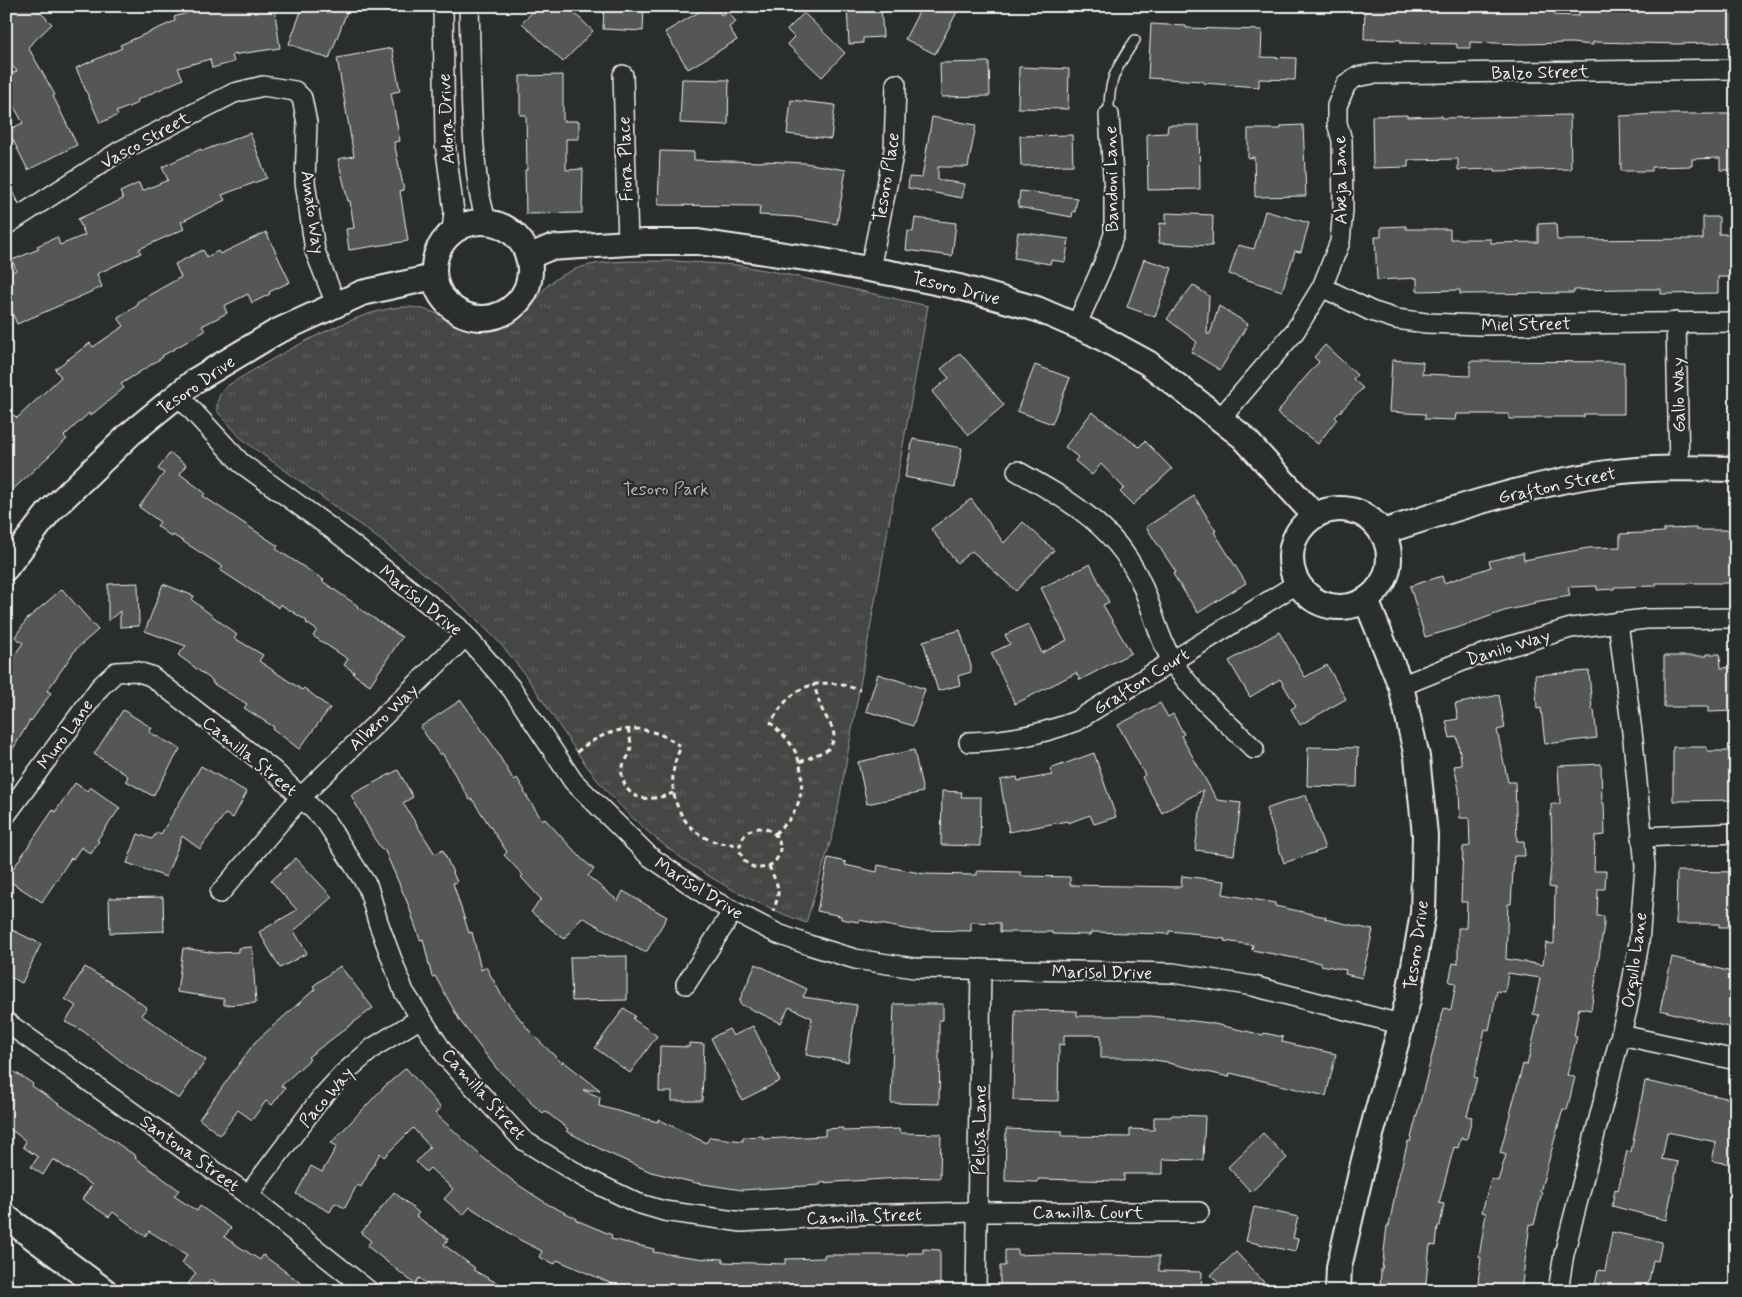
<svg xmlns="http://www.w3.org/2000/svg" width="1742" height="1297" viewBox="0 0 1742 1297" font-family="Mynerve,sans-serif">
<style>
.park{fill:url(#park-tufts);stroke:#9c9c96}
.building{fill:#555756;stroke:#f4f1e8}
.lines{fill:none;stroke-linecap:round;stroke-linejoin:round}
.service-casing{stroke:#f4f1e8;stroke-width:12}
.minor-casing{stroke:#f4f1e8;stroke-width:22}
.tertiary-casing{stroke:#f4f1e8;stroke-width:28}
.path{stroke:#f4f1e8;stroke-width:3;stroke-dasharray:5 4;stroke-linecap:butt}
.service{stroke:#2a2d2e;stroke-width:9}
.minor{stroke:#2a2d2e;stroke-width:19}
.tertiary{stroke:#2a2d2e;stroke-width:24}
.labels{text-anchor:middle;stroke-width:4.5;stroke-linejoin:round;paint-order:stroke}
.street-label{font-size:18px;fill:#f4f1e8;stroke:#2a2d2e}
.park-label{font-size:18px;fill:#b6b5af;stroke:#2a2d2e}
</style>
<defs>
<pattern id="park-tufts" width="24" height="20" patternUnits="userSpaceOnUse" patternTransform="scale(1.25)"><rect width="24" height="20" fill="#444645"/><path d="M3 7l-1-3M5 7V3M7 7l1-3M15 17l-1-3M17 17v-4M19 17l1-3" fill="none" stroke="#606160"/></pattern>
</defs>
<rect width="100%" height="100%" fill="#2a2d2e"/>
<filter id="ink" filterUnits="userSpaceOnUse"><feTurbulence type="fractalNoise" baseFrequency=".02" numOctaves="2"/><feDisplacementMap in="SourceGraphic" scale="10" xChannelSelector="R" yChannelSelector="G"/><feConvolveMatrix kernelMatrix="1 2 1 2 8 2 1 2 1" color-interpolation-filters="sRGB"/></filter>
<g filter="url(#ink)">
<path class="park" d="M675 261 736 265 776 272 928 306 834 830 806 923C726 893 654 848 599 782 562 736 536 682 495 638 453 594 405 558 356 522 321 497 287 471 252 447L240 437 217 411C216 401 219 394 227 386 268 361 362 304 410 307 432 309 448 319 467 327 491 333 517 323 533 305 538 298 543 290 549 284 556 278 565 274 573 270 604 258 642 262 675 261Z"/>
<g class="building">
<polygon points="6,6 34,6 52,24 28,47 55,95 53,96 77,145 28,170 8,130 23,123 6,92 6,77 17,71 6,59"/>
<polygon points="208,6 274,6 280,48 232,55 234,62 212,68 210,59 178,68 183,79 137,100 138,103 116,112 118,115 100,123 76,68 122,48 120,45 175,21 174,17"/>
<polygon points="303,6 349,6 329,59 289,44"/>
<polygon points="538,6 567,6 593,31 563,62 522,23"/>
<polygon points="604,6 644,6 643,31 603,29"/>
<polygon points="709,6 715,6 721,15 728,11 736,22 729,27 737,40 688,69 665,32"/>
<polygon points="847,6 881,6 883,37 863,38 863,43 849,44"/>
<polygon points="922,6 950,6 958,10 935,54 905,39"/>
<polygon points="1365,6 1553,6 1554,15 1579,16 1579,6 1736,6 1736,42 1678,44 1593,42 1593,45 1571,43 1520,44 1470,42 1470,48 1457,48 1457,44 1401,43 1401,40 1364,39"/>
<polygon points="804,13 845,53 822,77 787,44 794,37 787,30"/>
<polygon points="1151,24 1186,26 1186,28 1262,30 1261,57 1296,58 1295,80 1259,79 1259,87 1203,83 1203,81 1148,78"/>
<polygon points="392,48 400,91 391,93 400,141 394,142 404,190 400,191 408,241 349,250 346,229 354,228 350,201 348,201 338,159 354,156 337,58"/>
<polygon points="989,62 990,96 941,97 940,63"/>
<polygon points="1019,67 1069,69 1068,109 1018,108"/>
<polygon points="563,75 563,121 579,121 579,139 566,139 566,170 583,169 582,213 526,214 525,170 527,170 526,115 520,115 520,76"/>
<polygon points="682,79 729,80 728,125 680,123"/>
<polygon points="791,100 835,105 831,139 787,134"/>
<polygon points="1657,114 1734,114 1735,170 1720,170 1720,158 1692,159 1692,166 1652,167 1652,171 1621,171 1620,116"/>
<polygon points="1407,115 1407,117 1442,116 1442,118 1570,115 1571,169 1495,171 1495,169 1458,170 1458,159 1408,160 1408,167 1373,168 1372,116"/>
<polygon points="932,117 976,125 968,167 938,167 938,180 965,184 962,198 908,188 909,177 922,178"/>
<polygon points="1168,125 1199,125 1200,189 1148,190 1147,134 1167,133"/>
<polygon points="1303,125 1306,196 1255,197 1254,157 1248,158 1248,129 1281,129 1281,126"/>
<polygon points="250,133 267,178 222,195 225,200 181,222 184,229 139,249 141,253 97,274 102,287 17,324 6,298 6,275 16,270 12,260 39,249 37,246 57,237 60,245 85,235 78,219 123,199 120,192 139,183 142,191 168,180 162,167 201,149 202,151"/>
<polygon points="1072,135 1073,165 1021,166 1020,136"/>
<polygon points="660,151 694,152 694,160 763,162 763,161 805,163 846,170 837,224 795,217 759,215 760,206 658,205"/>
<polygon points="1020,191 1077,198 1075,212 1073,211 1072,217 1018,207"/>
<polygon points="1265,211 1309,223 1301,252 1295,251 1282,291 1229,274 1238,245 1254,249"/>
<polygon points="1166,213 1213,215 1212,246 1159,243 1160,223 1166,224"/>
<polygon points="1703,217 1719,217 1719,234 1735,234 1736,277 1718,277 1718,293 1661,294 1661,289 1625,289 1574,290 1574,293 1460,294 1460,290 1417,291 1417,278 1377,280 1375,237 1381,237 1381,227 1406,226 1406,229 1450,229 1450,239 1491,239 1491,243 1538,242 1538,224 1556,223 1557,240 1703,239"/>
<polygon points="915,218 956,223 952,256 906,250 908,231 913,232"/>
<polygon points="266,232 290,282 269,292 270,294 252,303 248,294 224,306 227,313 202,326 205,331 162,356 163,357 121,384 124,388 90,416 89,413 64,436 67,439 6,496 6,422 14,415 17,418 61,377 55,369 90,343 93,347 124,326 118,318 138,305 137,302 181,277 175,264 203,250 207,257 218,251 220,254"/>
<polygon points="1018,232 1069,239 1065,262 1051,260 1050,264 1014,258"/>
<polygon points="1144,259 1172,268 1155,317 1127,307"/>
<polygon points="1193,285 1209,296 1207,334 1210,334 1219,306 1248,324 1220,370 1191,352 1197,342 1167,319"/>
<polygon points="1325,345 1357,375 1353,379 1363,388 1335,417 1337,419 1318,444 1277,413 1302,381 1319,362 1314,357"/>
<polygon points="960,353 1004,405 969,435 932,392 949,378 941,369"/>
<polygon points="1392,360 1423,362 1422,374 1470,376 1470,361 1624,362 1624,414 1584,414 1584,417 1535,417 1535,419 1509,419 1509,414 1456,414 1455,420 1425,419 1425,414 1389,412"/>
<polygon points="1035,365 1070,378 1052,424 1017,411"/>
<polygon points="1092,412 1139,447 1145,441 1172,469 1133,505 1120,492 1124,488 1101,464 1092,475 1075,461 1078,457 1065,447"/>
<polygon points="913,439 962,448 955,487 905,477"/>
<polygon points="170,453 186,465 180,474 205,493 203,496 278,546 276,549 324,580 322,581 358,606 357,607 402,637 370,685 353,674 354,672 344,665 348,659 313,636 317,630 306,623 307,621 280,604 279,608 249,589 220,570 223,567 173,535 172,537 157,526 160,522 139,507 164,473 158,469"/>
<polygon points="1194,496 1216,531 1214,532 1246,583 1198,613 1173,574 1176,572 1146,527"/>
<polygon points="971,499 1004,543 1023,522 1054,550 1016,591 972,551 957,563 931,529"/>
<polygon points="1696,528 1696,530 1736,530 1736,583 1656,583 1656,586 1614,587 1614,589 1597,590 1597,586 1568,587 1570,596 1534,602 1535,604 1504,611 1457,628 1425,637 1410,586 1442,576 1444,583 1491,567 1489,561 1523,553 1524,560 1588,548 1620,547 1620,534 1664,532 1664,529"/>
<polygon points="1090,564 1109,602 1103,605 1131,653 1080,680 1076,673 1015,704 991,653 1010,644 1005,635 1028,624 1042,653 1067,640 1041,588"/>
<polygon points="138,583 139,626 120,627 120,611 108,621 108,584"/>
<polygon points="163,584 194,596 192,600 237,635 234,638 263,655 259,661 302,690 304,688 330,708 299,749 273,729 274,727 244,708 247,704 212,683 213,681 178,655 186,646 145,631"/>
<polygon points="62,589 98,630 76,649 47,691 51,693 31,721 30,720 6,761 6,667 23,643 15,637 27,619"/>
<polygon points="960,630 971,666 971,672 958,676 960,685 938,691 923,641"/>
<polygon points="1279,632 1305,677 1327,665 1346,699 1300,725 1291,709 1296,706 1280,679 1250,697 1229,661"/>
<polygon points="1707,654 1720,654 1721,668 1736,667 1736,711 1708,712 1708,707 1664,707 1664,656 1707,656"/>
<polygon points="1589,671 1592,710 1594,710 1597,738 1545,744 1541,708 1537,709 1535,675"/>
<polygon points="878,674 925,689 913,726 866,711"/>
<polygon points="1499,695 1505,728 1497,730 1508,782 1515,782 1517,841 1524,841 1525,856 1514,856 1511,904 1508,904 1506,959 1543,965 1546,943 1554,944 1555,888 1549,887 1552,855 1551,804 1560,804 1558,766 1601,764 1602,803 1604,803 1605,835 1595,836 1594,871 1606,871 1605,889 1598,889 1597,916 1604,916 1604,924 1591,1010 1579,1008 1574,1036 1577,1037 1567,1075 1575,1077 1567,1110 1563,1109 1540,1192 1542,1192 1534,1225 1530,1224 1521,1291 1477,1291 1481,1258 1479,1257 1486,1213 1482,1212 1491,1179 1498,1181 1506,1155 1500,1153 1523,1064 1527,1065 1539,1015 1533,1014 1540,978 1508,973 1505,992 1497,991 1489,1030 1485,1029 1474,1077 1477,1078 1467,1116 1472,1117 1467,1139 1461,1138 1458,1148 1454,1147 1439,1203 1444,1204 1440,1226 1438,1226 1436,1246 1430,1245 1425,1291 1380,1291 1381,1269 1382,1269 1387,1226 1389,1226 1397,1184 1408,1141 1410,1142 1444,1008 1451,1010 1456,983 1449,982 1453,963 1458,964 1458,928 1466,928 1467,902 1461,902 1463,847 1470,846 1469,818 1460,818 1459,789 1454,766 1462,765 1457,737 1450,738 1446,721 1458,719 1455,704"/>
<polygon points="461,700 494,747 514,781 517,778 525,791 524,792 542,820 544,818 582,859 594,869 588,876 618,901 623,891 667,917 647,951 642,951 582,917 564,939 531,912 541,899 521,877 523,875 504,855 507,852 472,799 470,800 442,753 440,755 420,727"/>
<polygon points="1160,703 1168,717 1173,714 1184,734 1181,736 1217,800 1241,803 1234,855 1195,850 1203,790 1162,813 1142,777 1145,775 1118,725"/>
<polygon points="123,710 152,728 149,732 180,749 153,796 126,781 128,776 94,754"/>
<polygon points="1308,747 1358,748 1357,787 1307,786"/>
<polygon points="1673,747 1707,747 1707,751 1736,751 1736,794 1733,794 1733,800 1673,801"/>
<polygon points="914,750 923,792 867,804 858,762"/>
<polygon points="1094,753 1116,817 1094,824 1090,815 1068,823 1067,821 1009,832 1000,780 1017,777 1018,781 1052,775 1050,769"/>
<polygon points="201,766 247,792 233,818 225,814 200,849 182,836 166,877 127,863 138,834 152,839 157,832 161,834"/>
<polygon points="398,770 413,797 403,803 435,854 443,850 457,882 453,883 469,933 472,932 481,970 486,967 502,996 532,1034 562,1063 563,1061 600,1090 583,1090 600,1097 599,1106 658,1122 658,1119 706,1143 710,1137 743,1141 743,1137 763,1136 763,1139 825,1136 825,1129 843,1128 843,1131 899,1129 900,1133 941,1134 940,1178 901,1177 901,1178 820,1183 820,1185 742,1190 696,1183 651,1172 606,1152 566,1131 568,1129 545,1111 543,1113 530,1102 531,1101 497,1069 460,1021 435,976 432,977 423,939 420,940 408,904 384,849 382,850 374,838 351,795"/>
<polygon points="75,783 87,791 90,787 120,808 97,840 99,841 91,854 81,847 73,859 71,858 42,902 6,879 53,810 55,812"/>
<polygon points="942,791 962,792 961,797 981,797 980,846 941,845"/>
<polygon points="1306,795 1325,849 1284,863 1266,809"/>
<polygon points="296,858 332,897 294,931 307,953 280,968 259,932 297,910 271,881"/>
<polygon points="828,858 846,862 845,865 877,872 878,865 925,874 977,875 977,871 1021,872 1021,876 1070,877 1070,885 1181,887 1182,876 1225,881 1223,894 1275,903 1275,906 1326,917 1325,919 1373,930 1362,978 1345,974 1346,970 1321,965 1321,963 1252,950 1253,945 1224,941 1225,939 1200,936 1200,934 1169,931 1169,934 1091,932 1090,935 1052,934 1052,932 1000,932 1000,923 971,922 971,931 911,930 859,920 858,922 841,919 841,916 817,911"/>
<polygon points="1677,871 1736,872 1736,927 1719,927 1719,924 1676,924"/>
<polygon points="163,897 164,931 110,933 109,898"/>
<polygon points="6,927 41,944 22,983 6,975"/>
<polygon points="252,947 256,1003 224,1005 224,999 177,992 183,948 216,953 238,952 238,948"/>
<polygon points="627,956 627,1000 572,1001 570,957"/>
<polygon points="1672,957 1736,973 1736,994 1728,1027 1660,1010"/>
<polygon points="756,964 807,989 803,997 857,1005 848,1062 806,1055 812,1018 789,1007 781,1023 740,1004 740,999"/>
<polygon points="340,966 373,1008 308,1057 310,1059 281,1086 285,1088 272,1105 266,1101 252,1120 238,1110 220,1135 199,1119 255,1042 315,989 313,986"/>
<polygon points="85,967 124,991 147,1008 141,1015 206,1060 179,1099 130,1068 83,1031 65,1022 76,1006 65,999"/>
<polygon points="894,1004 943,1004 943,1020 939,1020 939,1060 940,1060 939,1104 891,1103"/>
<polygon points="624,1008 635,1016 633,1019 657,1036 630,1073 595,1048"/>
<polygon points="1015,1010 1077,1011 1077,1016 1151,1016 1210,1023 1263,1035 1264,1033 1283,1037 1282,1042 1336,1054 1326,1096 1230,1073 1229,1077 1168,1063 1168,1062 1139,1058 1101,1058 1101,1035 1064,1035 1064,1045 1059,1044 1058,1101 1013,1100"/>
<polygon points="753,1026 780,1081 742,1100 711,1038 729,1029 733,1036"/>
<polygon points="689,1043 704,1044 702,1101 672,1101 672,1092 659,1092 660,1046 689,1047"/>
<polygon points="6,1067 26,1079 33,1084 32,1086 136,1156 135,1158 179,1190 174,1196 197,1211 200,1206 231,1228 224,1237 260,1260 263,1255 312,1291 231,1291 211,1279 202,1291 198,1291 188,1284 196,1273 182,1263 187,1255 149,1231 145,1236 113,1212 109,1217 82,1199 92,1185 53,1159 43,1175 31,1167 38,1157 23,1147 26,1141 6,1126"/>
<polygon points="406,1068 441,1108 435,1113 481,1156 517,1184 549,1205 576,1218 576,1220 612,1235 611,1239 654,1249 653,1252 705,1259 705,1258 723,1259 723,1262 785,1264 785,1259 824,1258 824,1255 908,1255 908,1253 923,1253 923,1249 940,1250 940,1291 630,1291 631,1287 610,1283 557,1260 555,1264 539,1257 542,1251 520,1240 470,1207 463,1215 444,1199 453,1189 430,1168 426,1172 416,1162 430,1147 413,1128 384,1157 380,1153 361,1187 357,1185 345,1208 335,1203 330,1212 296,1194 311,1166 322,1172 337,1146 331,1143 384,1087"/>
<polygon points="1645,1081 1736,1100 1736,1154 1734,1154 1732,1164 1712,1161 1716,1142 1667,1132 1662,1159 1678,1162 1666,1220 1612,1206 1615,1189 1618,1190 1627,1151 1631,1152"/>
<polygon points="1172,1115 1205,1116 1203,1160 1163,1159 1163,1174 1124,1174 1124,1181 1038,1179 1038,1182 1005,1181 1006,1129 1062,1131 1062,1136 1130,1137 1130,1129 1154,1130 1154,1117 1171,1117"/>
<polygon points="1263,1133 1287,1158 1251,1192 1228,1167"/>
<polygon points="394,1192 419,1213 416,1216 448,1239 444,1245 475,1268 473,1270 512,1291 436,1291 419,1278 415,1284 367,1246 371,1241 361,1233"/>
<polygon points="1254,1207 1298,1217 1293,1238 1298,1239 1295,1252 1246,1241"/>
<polygon points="1612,1232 1662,1242 1658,1261 1653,1260 1647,1291 1594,1291 1598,1270 1605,1271"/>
<polygon points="1005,1250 1018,1250 1018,1255 1046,1254 1159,1256 1159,1271 1202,1272 1201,1291 1000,1291 1000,1266 1005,1266"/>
<polygon points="1236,1252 1272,1291 1226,1291 1211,1275"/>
</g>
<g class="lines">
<defs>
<path id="service" d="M1109 115C1108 79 1116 69 1135 40"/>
<g id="minor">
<polyline points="443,6 445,143 454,212 452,232"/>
<path d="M469 6C471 68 470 131 479 192 481 202 484 212 486 222"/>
<polyline points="623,75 628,243"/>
<polyline points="6,201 15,219"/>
<polyline points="6,225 120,151 234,93 263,86 295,91 302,98 307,123 305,182 315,251 336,304"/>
<polyline points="870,269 894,150 896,84"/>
<polyline points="1322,287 1371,311 1396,319 1426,323 1479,325 1736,322"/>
<polyline points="1676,322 1679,468"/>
<polyline points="1076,326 1104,263 1114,234 1114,192 1109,115"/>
<polyline points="178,395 241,463 332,529 458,627 512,689 573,781 649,856 716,902 778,934 809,945 855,959 914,968 1173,973 1253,986 1400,1024"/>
<polyline points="1220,419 1295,331 1322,287 1340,242 1343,210 1342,140 1337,123 1337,106 1346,84 1356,77 1373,74 1736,69"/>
<path d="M1017 471C1065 498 1112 524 1138 576 1152 604 1157 637 1174 664 1195 696 1227 722 1254 749"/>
<polyline points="1401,686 1470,658 1571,628 1646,619 1736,618"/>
<path d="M969 742C1007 741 1041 735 1076 721L1298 583"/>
<polyline points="6,815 100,687 116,672 135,671 151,676 274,771 326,822 368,887 378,922 404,992 447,1058 523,1140 583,1177 637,1203 664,1211 742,1222 852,1215 977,1212 1199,1212"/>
<polyline points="1642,837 1736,833"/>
<polyline points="220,893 301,797 466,636"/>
<polyline points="686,984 733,911"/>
<polyline points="6,1022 248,1195 369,1291"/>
<polyline points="1621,1035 1736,1060"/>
<polyline points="248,1195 321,1098 343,1074 374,1047 421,1018"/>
<polyline points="976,1291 981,969"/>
<polyline points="1558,1291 1564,1254 1627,1010 1639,943 1645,866 1633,740 1618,622"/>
</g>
<g id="tertiary">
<circle cx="482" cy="270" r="48"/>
<polyline points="528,257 549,248 645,242 698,242 812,259 896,274 959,287 1037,309 1093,333 1148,363 1243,437 1315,516"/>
<circle cx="1340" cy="558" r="49"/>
<path d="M1383 532C1456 508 1530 484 1607 473 1649 467 1693 468 1736 469"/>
<polyline points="6,568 49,512 130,434 196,380 276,332 362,293 434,277"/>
<polyline points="6,1217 105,1291"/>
<polyline points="1338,1291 1339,1267 1364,1160 1408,1000 1423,913 1425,835 1417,757 1401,686 1366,600"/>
</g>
</defs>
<use href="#service" class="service-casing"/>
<use href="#minor" class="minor-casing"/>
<use href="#tertiary" class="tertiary-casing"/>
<g class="path">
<path d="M628 729C630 736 632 745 630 752 628 758 623 763 622 770 621 775 623 780 625 785 634 804 658 799 673 793"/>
<path d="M577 752C609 725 647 720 681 747 664 780 673 824 710 840 720 844 731 844 741 845"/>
<path d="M800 762 827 750C843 733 827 723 821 707 818 700 817 692 813 684"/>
<circle cx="760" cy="848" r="20"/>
<path d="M775 834C780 828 787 823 791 817 806 796 805 763 790 743 785 736 777 730 771 723 785 697 804 679 837 684 845 685 852 688 860 690"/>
<path d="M769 866C778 887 782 889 773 911"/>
</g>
<use href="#service" class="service"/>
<use href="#minor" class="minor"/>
<use href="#tertiary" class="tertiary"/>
</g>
</g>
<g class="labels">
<g class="street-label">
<text transform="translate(1540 72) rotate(-1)" y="6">Balzo Street</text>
<text transform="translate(446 119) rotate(-93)" y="6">Adora Drive</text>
<text transform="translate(145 140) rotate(-29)" y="6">Vasco Street</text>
<text transform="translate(625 159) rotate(-92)" y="6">Fiora Place</text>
<text transform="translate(886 177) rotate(-81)" y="6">Tesoro Place</text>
<text transform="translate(1111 179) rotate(-91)" y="6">Bandoni Lane</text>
<text transform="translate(1340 180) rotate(-91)" y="6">Abeja Lane</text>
<text transform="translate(313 212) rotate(82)" y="6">Amato Way</text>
<text transform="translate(956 288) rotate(14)" y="6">Tesoro Drive</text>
<text transform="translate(1526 324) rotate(-1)" y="6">Miel Street</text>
<text transform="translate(196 385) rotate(-35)" y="6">Tesoro Drive</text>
<text transform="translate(1678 395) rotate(-91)" y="6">Gallo Way</text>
<text transform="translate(1557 485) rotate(-12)" y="6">Grafton Street</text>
<text transform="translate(421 600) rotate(39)" y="6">Marisol Drive</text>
<text transform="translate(1508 647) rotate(-17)" y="6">Danilo Way</text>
<text transform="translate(1141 681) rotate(-32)" y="6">Grafton Court</text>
<text transform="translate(383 717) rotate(-44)" y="6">Albero Way</text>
<text transform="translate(65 734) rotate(-54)" y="6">Muro Lane</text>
<text transform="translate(250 756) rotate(39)" y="6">Camilla Street</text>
<text transform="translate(699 888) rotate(32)" y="6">Marisol Drive</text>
<text transform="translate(1416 945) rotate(-82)" y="6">Tesoro Drive</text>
<text transform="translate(1634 960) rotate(-82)" y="6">Orqullo Lane</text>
<text transform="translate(1102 972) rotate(1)" y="6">Marisol Drive</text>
<text transform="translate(484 1094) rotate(48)" y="6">Camilla Street</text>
<text transform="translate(326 1097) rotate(-49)" y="6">Paco Way</text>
<text transform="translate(979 1130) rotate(-89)" y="6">Pelusa Lane</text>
<text transform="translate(190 1153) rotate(36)" y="6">Santona Street</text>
<text x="1088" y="1218">Camilla Court</text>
<text transform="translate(864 1216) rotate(-2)" y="6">Camilla Street</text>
</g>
<g class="park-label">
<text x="666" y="495">Tesoro Park</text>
</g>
</g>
<rect width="1742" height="1297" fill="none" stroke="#2a2d2e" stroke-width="25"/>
<rect x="12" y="12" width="1717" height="1272" fill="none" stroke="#f4f1e8" stroke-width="2" filter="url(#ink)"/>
</svg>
